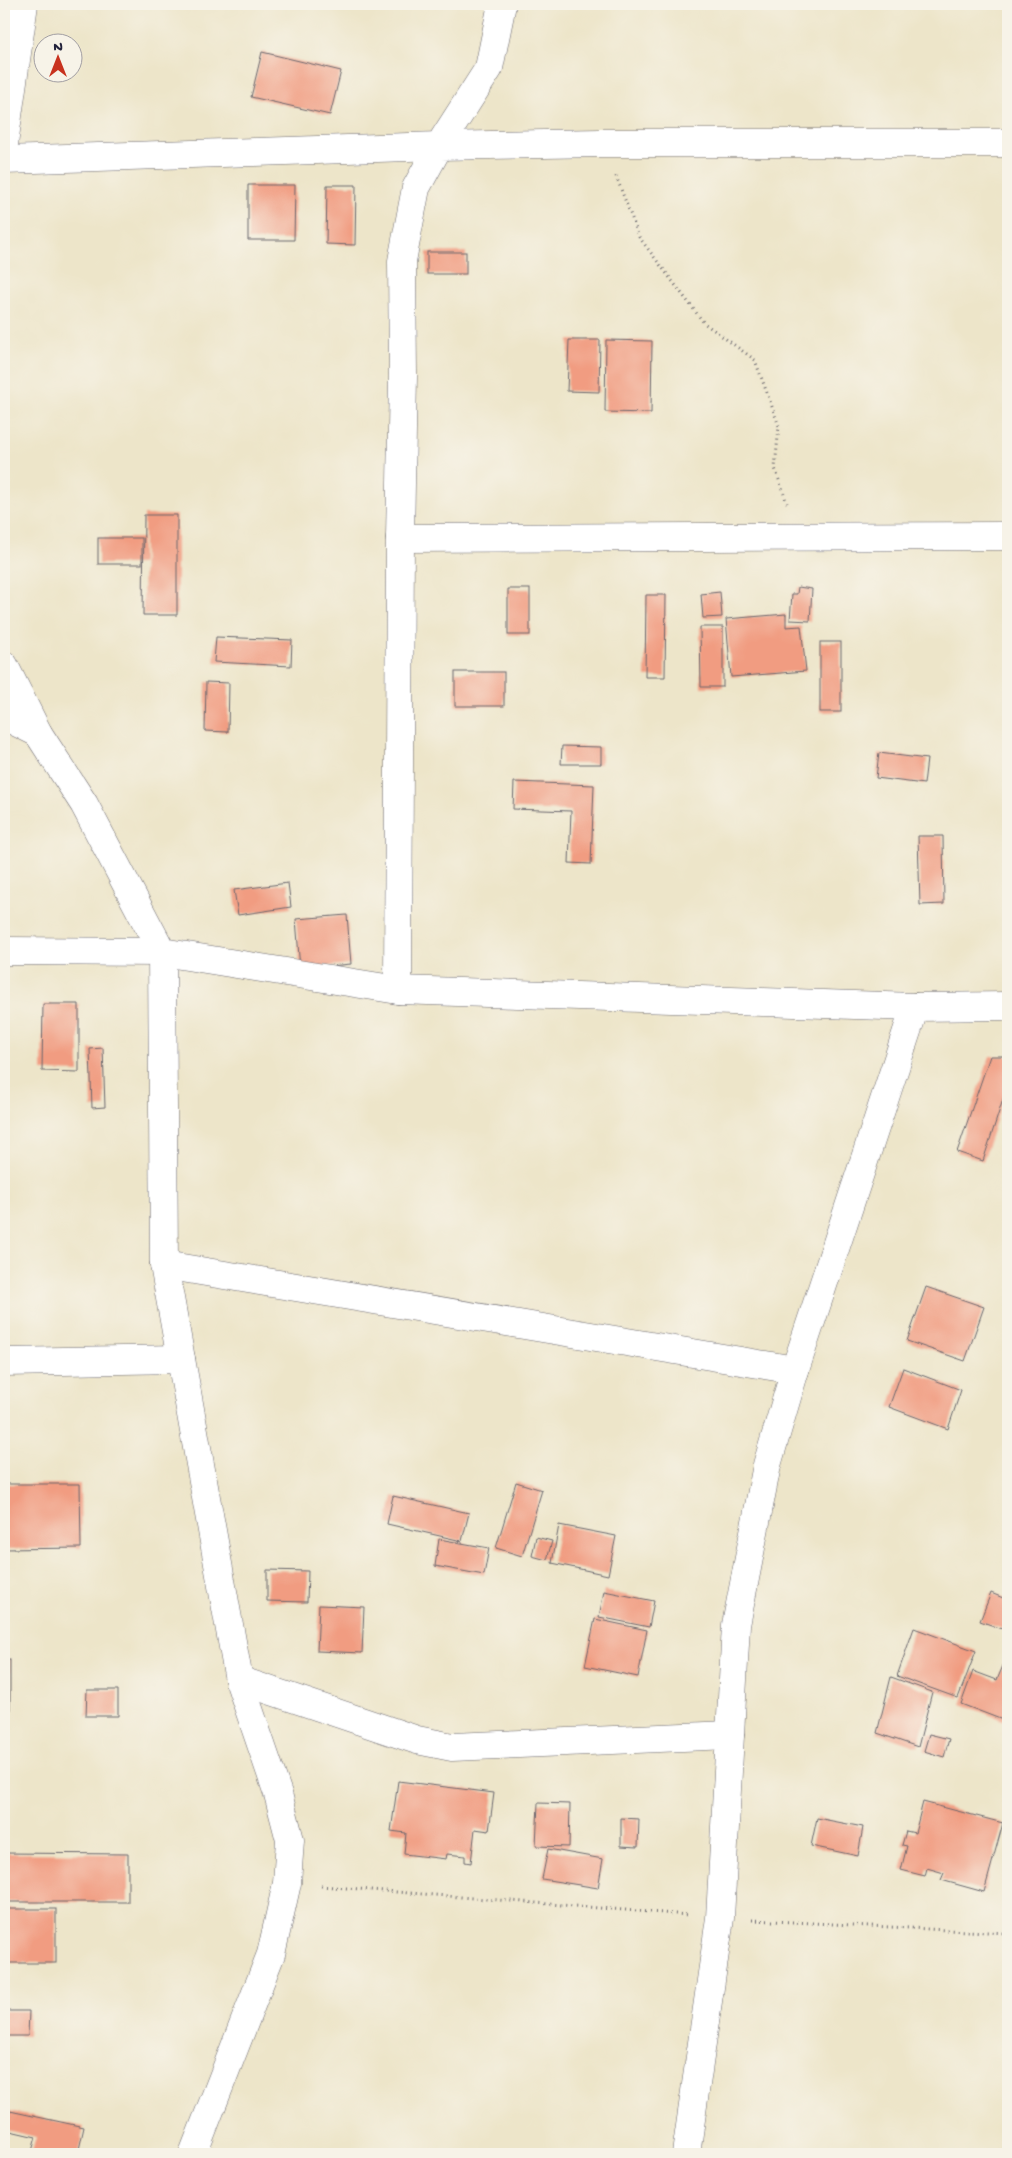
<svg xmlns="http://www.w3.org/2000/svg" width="1012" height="2158" viewBox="0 0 1012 2158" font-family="'Gochi Hand',sans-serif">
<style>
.building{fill:#f19c81}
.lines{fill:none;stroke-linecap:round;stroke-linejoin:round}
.minor-casing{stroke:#69666d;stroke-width:29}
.path{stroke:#69666d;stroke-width:3;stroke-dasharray:1 4;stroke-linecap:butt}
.minor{stroke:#fff;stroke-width:28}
</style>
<rect width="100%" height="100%" fill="#f7f3e8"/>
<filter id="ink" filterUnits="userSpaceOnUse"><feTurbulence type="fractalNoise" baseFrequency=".02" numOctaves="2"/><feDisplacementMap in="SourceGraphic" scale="10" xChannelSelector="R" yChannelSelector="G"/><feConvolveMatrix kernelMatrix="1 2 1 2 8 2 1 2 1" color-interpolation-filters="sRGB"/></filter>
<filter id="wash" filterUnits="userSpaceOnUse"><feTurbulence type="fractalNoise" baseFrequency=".0096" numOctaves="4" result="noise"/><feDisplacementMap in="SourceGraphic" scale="20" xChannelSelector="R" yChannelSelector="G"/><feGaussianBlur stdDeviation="1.12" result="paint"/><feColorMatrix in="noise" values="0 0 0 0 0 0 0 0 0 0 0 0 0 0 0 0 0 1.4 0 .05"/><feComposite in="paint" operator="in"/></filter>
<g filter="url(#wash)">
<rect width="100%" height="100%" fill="#ede5c9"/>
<g id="blocks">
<g class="building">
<polygon points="262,52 341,71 330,115 251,97"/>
<polygon points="248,185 295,185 294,240 248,240"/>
<polygon points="327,185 356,185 355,245 326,244"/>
<rect x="427" y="252" width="39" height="22"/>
<polygon points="569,340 600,340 599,392 567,391"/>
<polygon points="606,340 652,341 651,413 605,412"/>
<polygon points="144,515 177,515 177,615 143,615"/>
<rect x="98" y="538" width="44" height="26"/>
<polygon points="798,587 812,589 810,621 790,620 792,594 797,594"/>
<rect x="508" y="589" width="22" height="46"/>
<polygon points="720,592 722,617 703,618 701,594"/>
<polygon points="646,595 666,595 665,677 645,677"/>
<polygon points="786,614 786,627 801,626 806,671 731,677 726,619"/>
<polygon points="700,627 723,627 723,687 701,687"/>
<polygon points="216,637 292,640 291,666 214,662"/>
<rect x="820" y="642" width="21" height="70"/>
<rect x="455" y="672" width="49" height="34"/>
<polygon points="206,682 229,683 228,732 205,731"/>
<polygon points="562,746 601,747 601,764 561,764"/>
<polygon points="879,753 927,759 924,784 876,778"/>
<polygon points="514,782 594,785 591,864 569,863 571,811 513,809"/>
<polygon points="918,836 943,836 944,904 920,905"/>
<polygon points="288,883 291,907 238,915 234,890"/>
<polygon points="347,915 351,964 300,969 296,919"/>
<polygon points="43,1004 79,1004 79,1072 42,1071"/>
<polygon points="103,1048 105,1107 92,1108 90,1049"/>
<polygon points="990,1056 1008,1056 1008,1084 983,1161 957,1152"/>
<polygon points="926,1287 984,1307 965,1361 907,1341"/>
<polygon points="903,1368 961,1390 948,1429 889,1407"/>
<polygon points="516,1482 542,1490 522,1556 496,1548"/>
<polygon points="4,1484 80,1484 81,1548 4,1549"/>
<polygon points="393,1496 469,1513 462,1541 387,1524"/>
<polygon points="559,1525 616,1536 608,1575 552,1563"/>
<polygon points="536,1537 552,1541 547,1560 532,1556"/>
<polygon points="439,1539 489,1548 484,1575 435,1566"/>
<polygon points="267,1570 308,1571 307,1602 267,1601"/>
<polygon points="604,1591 654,1601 649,1627 599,1617"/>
<polygon points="991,1593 1008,1600 1008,1631 980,1621"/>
<polygon points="319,1605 364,1607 362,1653 317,1651"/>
<polygon points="595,1619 647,1630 638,1677 585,1666"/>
<polygon points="914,1628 976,1651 958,1698 897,1676"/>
<rect x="4" y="1660" width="6" height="56"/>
<polygon points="1005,1661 1008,1662 1008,1722 961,1704 973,1671 997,1680"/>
<polygon points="891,1677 932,1692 918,1747 877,1733"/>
<polygon points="87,1690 118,1690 118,1716 86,1716"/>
<polygon points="929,1734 949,1739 944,1757 924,1751"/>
<polygon points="398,1781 494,1793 489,1831 475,1829 471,1863 465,1862 465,1856 447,1854 446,1859 404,1854 406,1833 391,1831"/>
<polygon points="923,1802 1003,1823 984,1892 941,1880 944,1873 927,1868 925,1876 901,1870 907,1846 902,1845 906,1831 915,1833"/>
<polygon points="538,1803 570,1804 569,1847 536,1846"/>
<polygon points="621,1818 639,1819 638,1847 621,1846"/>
<polygon points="817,1818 863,1827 858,1856 811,1846"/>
<polygon points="548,1849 603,1859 598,1888 542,1879"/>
<polygon points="4,1853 128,1854 128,1902 4,1902"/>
<rect x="4" y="1909" width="52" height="54"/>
<polygon points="4,2011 29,2011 28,2036 4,2036"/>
<polygon points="10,2111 84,2127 78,2154 46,2154 32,2151 36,2137 6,2130"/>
</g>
</g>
</g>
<g filter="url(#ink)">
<use href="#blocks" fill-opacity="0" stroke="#69666d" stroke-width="1"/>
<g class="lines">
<defs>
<g id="minor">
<polyline points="4,144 24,4"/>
<polyline points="4,160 439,146 489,68 502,4"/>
<polyline points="400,538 1008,536"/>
<polyline points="4,665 38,733 84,804 162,952 164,1265 239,1680 278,1794 290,1840 287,1883 271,1954 193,2154"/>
<polyline points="4,716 38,733"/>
<polyline points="4,951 162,952 398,990 915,1007 1008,1006"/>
<polyline points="398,990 400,538 403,376 402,261 416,188 439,146 601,143 1008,143"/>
<polyline points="164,1265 795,1370"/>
<polyline points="4,1362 181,1359"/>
<polyline points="239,1680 417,1740 452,1747 730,1735"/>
<polyline points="686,2154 720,1918 736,1625 767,1465 795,1370 915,1007"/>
</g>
</defs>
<use href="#minor" class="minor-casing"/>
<g class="path">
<polyline points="616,176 639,237 704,323 755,360 779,426 775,468 787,503"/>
<polyline points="321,1886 688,1915"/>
<polyline points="752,1920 1008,1933"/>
</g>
<use href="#minor" class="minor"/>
</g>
</g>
<rect width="1012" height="2158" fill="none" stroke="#f7f3e8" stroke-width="20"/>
<g transform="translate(58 58)"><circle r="24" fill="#f7f3e8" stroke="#a29fa3"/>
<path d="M0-4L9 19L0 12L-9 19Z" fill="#c8321e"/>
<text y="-8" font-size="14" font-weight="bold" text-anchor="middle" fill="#22223b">N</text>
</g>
</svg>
